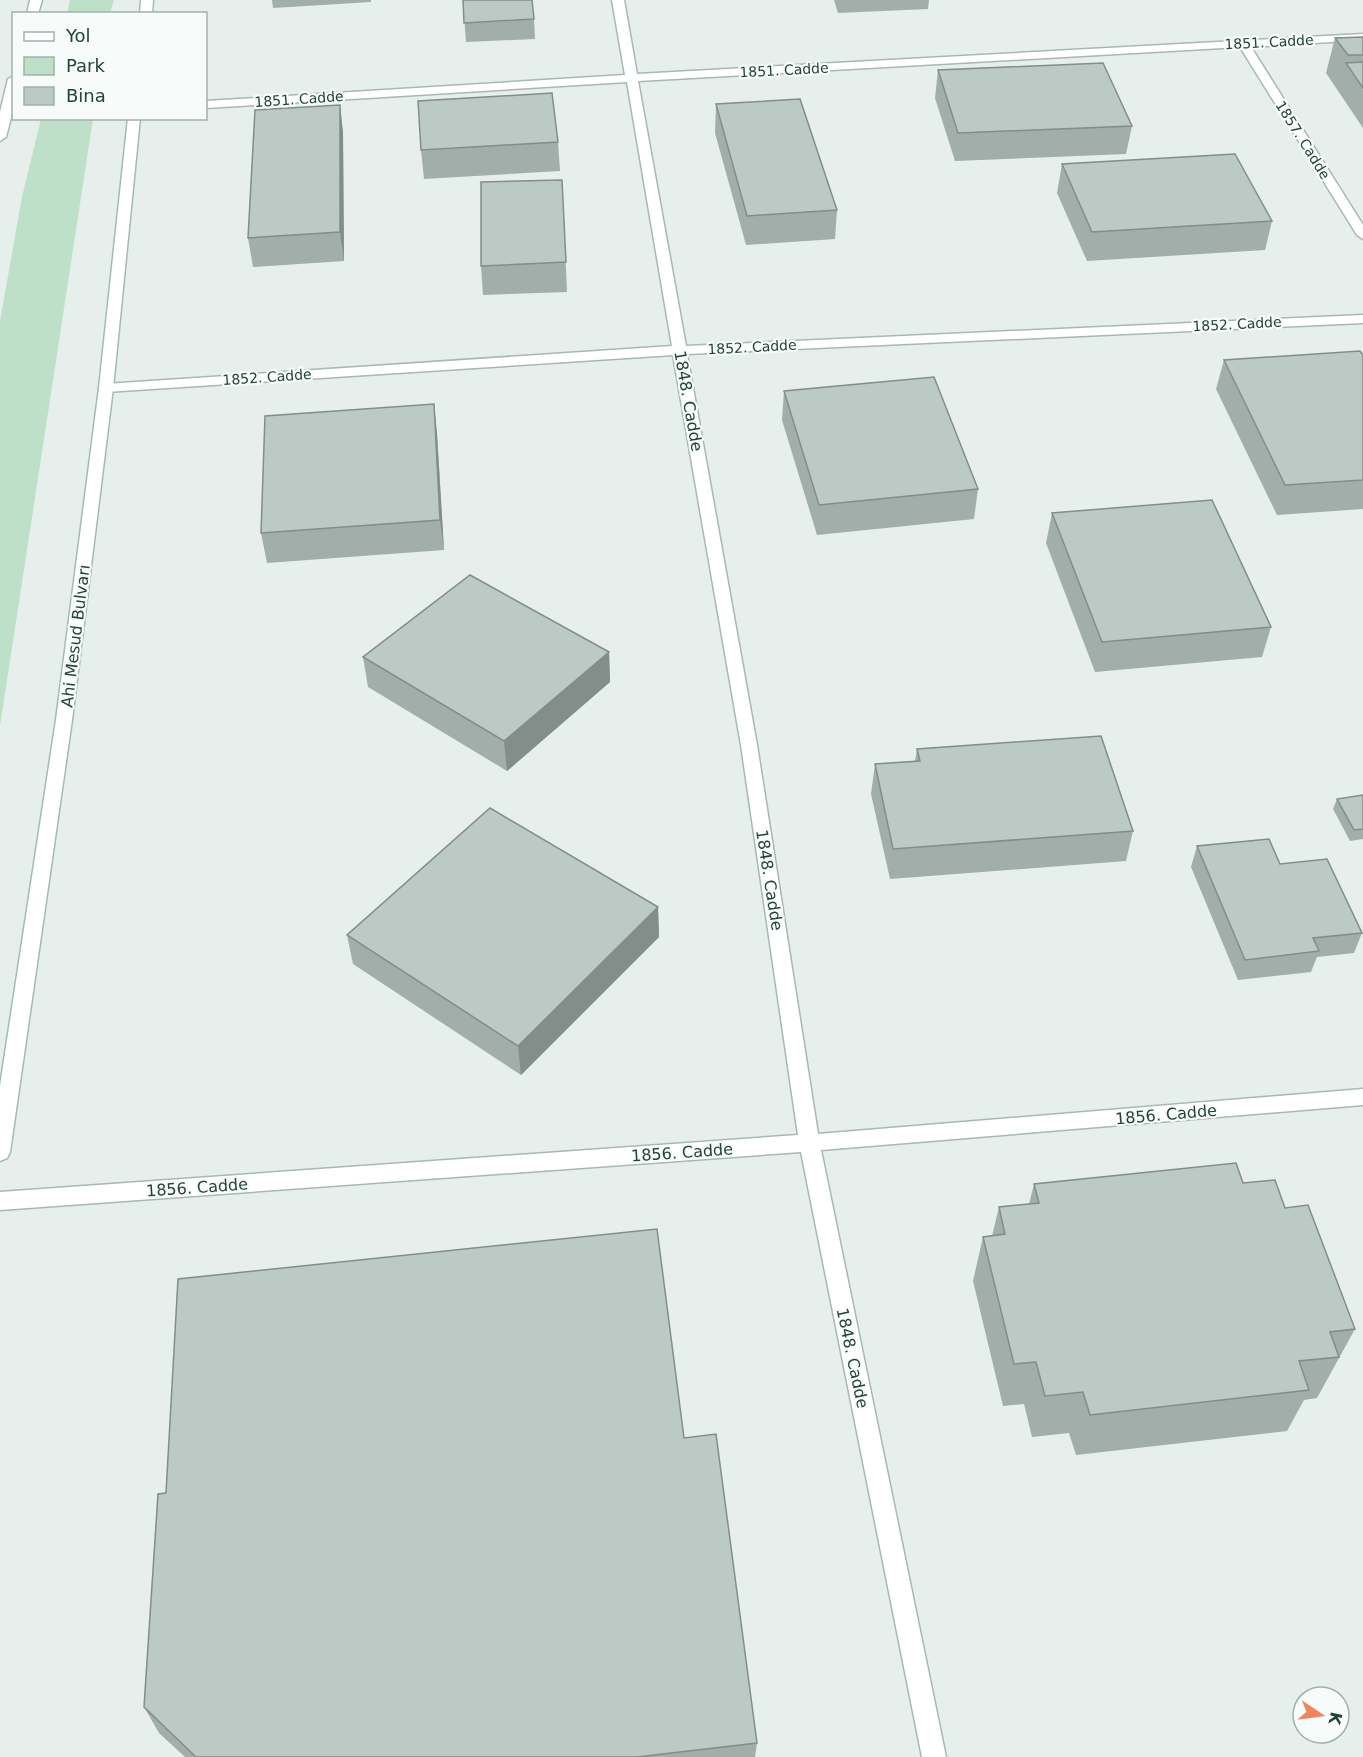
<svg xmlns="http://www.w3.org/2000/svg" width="1363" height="1757" viewBox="0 0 1363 1757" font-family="'DejaVu Sans',sans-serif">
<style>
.green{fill:#bfe0c8}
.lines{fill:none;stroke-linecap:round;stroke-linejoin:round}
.minor-casing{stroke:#a8b8b2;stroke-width:3}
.secondary-casing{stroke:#a4bbb3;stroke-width:3}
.minor{fill:#fff;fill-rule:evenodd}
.secondary{fill:#fff;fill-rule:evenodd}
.wall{fill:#a1aea9}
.shaded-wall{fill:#838d89}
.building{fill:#bbcac4;stroke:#838d89;stroke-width:1.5}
.labels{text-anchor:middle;stroke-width:4.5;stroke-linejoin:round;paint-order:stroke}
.far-street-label{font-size:14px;fill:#24423a;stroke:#f7fbf9}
.street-label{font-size:16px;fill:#24423a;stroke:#f7fbf9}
</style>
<rect width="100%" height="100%" fill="#e6efeb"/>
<g class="green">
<polygon points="70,0 114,0 110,13 67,13"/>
<polygon points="41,119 93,119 0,726 0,321 22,197"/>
</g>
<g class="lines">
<defs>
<polygon id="minor" points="612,0 624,0 637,74 1363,34 1363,40 1251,47 1363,225 1363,239 1357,235 1240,47 638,81 686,346 1363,315 1363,323 687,354 757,745 818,1134 1363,1089 1363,1105 821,1150 946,1757 922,1757 801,1152 0,1210 0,1192 798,1135 741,745 673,355 106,392 99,388 106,384 672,346 627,82 206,108 206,101 625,75"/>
<g id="secondary">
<polygon points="30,0 42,0 38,14 27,14"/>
<polygon points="141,0 153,0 152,14 140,14"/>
<polygon points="14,76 14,106 6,137 0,141 0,112 8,79"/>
<polygon points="128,118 140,118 113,388 72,720 10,1152 7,1158 0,1161 0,1086 56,720 99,388"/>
</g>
</defs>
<use href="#minor" class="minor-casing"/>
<use href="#secondary" class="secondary-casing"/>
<use href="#minor" class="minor"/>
<use href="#secondary" class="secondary"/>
</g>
<g class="wall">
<polygon points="272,0 371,0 371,2 273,8"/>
<polygon points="463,0 534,19 535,39 466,42"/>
<polygon points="834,0 929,0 928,9 838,13"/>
<polygon points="1363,37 1363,128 1326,73 1335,38"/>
<polygon points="938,70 1132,126 1126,154 955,161 935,98"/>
<polygon points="716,104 837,210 835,239 746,245 715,133"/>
<polygon points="340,105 343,133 344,261 253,267 248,238"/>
<polygon points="558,142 560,171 424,179 421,150"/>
<polygon points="1062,164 1272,221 1265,250 1087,261 1057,193"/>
<polygon points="562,180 567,292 483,295 481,266"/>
<polygon points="1363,355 1363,509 1277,515 1216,389 1224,360"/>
<polygon points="784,391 978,489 974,519 817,535 782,420"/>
<polygon points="434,404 437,434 444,550 267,563 261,533"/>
<polygon points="1052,513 1271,627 1262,657 1095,672 1046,543"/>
<polygon points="609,652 610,682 507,771 368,687 363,657"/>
<polygon points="917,749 1133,831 1126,861 890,879 871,794 875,764 915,761"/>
<polygon points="1363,795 1363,839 1350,841 1333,809 1337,799"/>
<polygon points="1197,846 1280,864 1362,933 1354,953 1317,957 1311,972 1238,980 1191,867"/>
<polygon points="658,907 659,937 521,1075 353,964 347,935"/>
<polygon points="1243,1183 1285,1208 1355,1329 1317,1398 1304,1400 1287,1431 1076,1455 1069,1433 1032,1437 1024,1404 1003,1406 973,1281 983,1237 992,1236 999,1207 1029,1204 1034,1184"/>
<polygon points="684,1438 757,1743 755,1757 185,1757 159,1733 144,1707"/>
</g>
<g class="shaded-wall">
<polygon points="340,105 343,133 344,261 340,232"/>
<polygon points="434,404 437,434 444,550 440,520"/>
<polygon points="609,652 610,682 507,771 504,741"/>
<polygon points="658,907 659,937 521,1075 518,1046"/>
</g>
<g class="building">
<polygon points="463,0 532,0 534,19 464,23"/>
<polygon points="1363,37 1363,55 1348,55 1335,38"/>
<polygon points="1363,62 1363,88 1346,63"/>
<polygon points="1103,63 1132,126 958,133 938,70"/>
<polygon points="552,93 558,142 421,150 418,101"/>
<polygon points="800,99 837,210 747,216 716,104"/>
<polygon points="340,105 340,232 248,238 255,110"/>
<polygon points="1235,154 1272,221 1092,232 1062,164"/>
<polygon points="562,180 566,262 481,266 481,182"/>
<polygon points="1360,351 1363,355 1363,480 1285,485 1224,360"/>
<polygon points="934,377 978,489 819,505 784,391"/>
<polygon points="434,404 440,520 261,533 265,416"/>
<polygon points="1212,500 1271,627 1102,642 1052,513"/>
<polygon points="470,575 609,652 504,741 363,657"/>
<polygon points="1101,736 1133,831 893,849 875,764 920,761 917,749"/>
<polygon points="1363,795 1363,829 1354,830 1337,799"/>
<polygon points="490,808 658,907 518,1046 347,935"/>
<polygon points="1269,839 1280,864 1327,859 1362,933 1313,938 1319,951 1245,960 1197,846"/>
<polygon points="1236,1163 1243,1183 1275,1180 1285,1208 1308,1205 1355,1329 1330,1332 1339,1357 1299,1361 1309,1390 1090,1415 1083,1392 1045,1396 1036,1362 1014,1364 983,1237 1005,1234 999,1207 1039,1203 1034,1184"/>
<polygon points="657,1229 684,1438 716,1434 757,1743 637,1757 196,1757 144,1707 158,1494 166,1493 178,1279"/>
</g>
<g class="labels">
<g class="far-street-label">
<text transform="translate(1269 42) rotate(-3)" y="5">1851. Cadde</text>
<text transform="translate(784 70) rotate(-3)" y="5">1851. Cadde</text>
<text transform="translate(299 99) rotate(-4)" y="5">1851. Cadde</text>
<text transform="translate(1303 140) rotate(58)" y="5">1857. Cadde</text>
<text transform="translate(1237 324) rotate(-3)" y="5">1852. Cadde</text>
<text transform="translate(752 347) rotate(-3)" y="5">1852. Cadde</text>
<text transform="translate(267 377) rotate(-4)" y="5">1852. Cadde</text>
</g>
<g class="street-label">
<text transform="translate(689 401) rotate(80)" y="6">1848. Cadde</text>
<text transform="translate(75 636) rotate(-83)" y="6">Ahi Mesud Bulvarı</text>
<text transform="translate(770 880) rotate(81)" y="6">1848. Cadde</text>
<text transform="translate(1166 1114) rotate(-5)" y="6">1856. Cadde</text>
<text transform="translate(682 1152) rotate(-4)" y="6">1856. Cadde</text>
<text transform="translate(197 1187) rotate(-4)" y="6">1856. Cadde</text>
<text transform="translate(853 1358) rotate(78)" y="6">1848. Cadde</text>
</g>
</g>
<rect x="12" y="12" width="195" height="108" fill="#f7fbf9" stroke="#a3b1ad" stroke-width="1.5"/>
<rect x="24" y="32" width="30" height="9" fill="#ffffff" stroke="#a3b1ad" stroke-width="1.5"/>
<text x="66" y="42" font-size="18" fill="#24423a">Yol</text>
<rect x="24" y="57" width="30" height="18" fill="#bfe0c8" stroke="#a3b1ad" stroke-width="1.5"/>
<text x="66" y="72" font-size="18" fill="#24423a">Park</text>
<rect x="24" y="87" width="30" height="18" fill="#bbcac4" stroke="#a3b1ad" stroke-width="1.5"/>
<text x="66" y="102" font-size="18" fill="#24423a">Bina</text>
<g transform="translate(1321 1715) rotate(103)"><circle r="28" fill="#f7fbf9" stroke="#a3b1ad" stroke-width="1.5"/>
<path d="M0-4.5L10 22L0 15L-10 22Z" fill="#f4845f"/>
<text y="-9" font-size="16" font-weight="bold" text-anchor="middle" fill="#24423a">K</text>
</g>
</svg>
